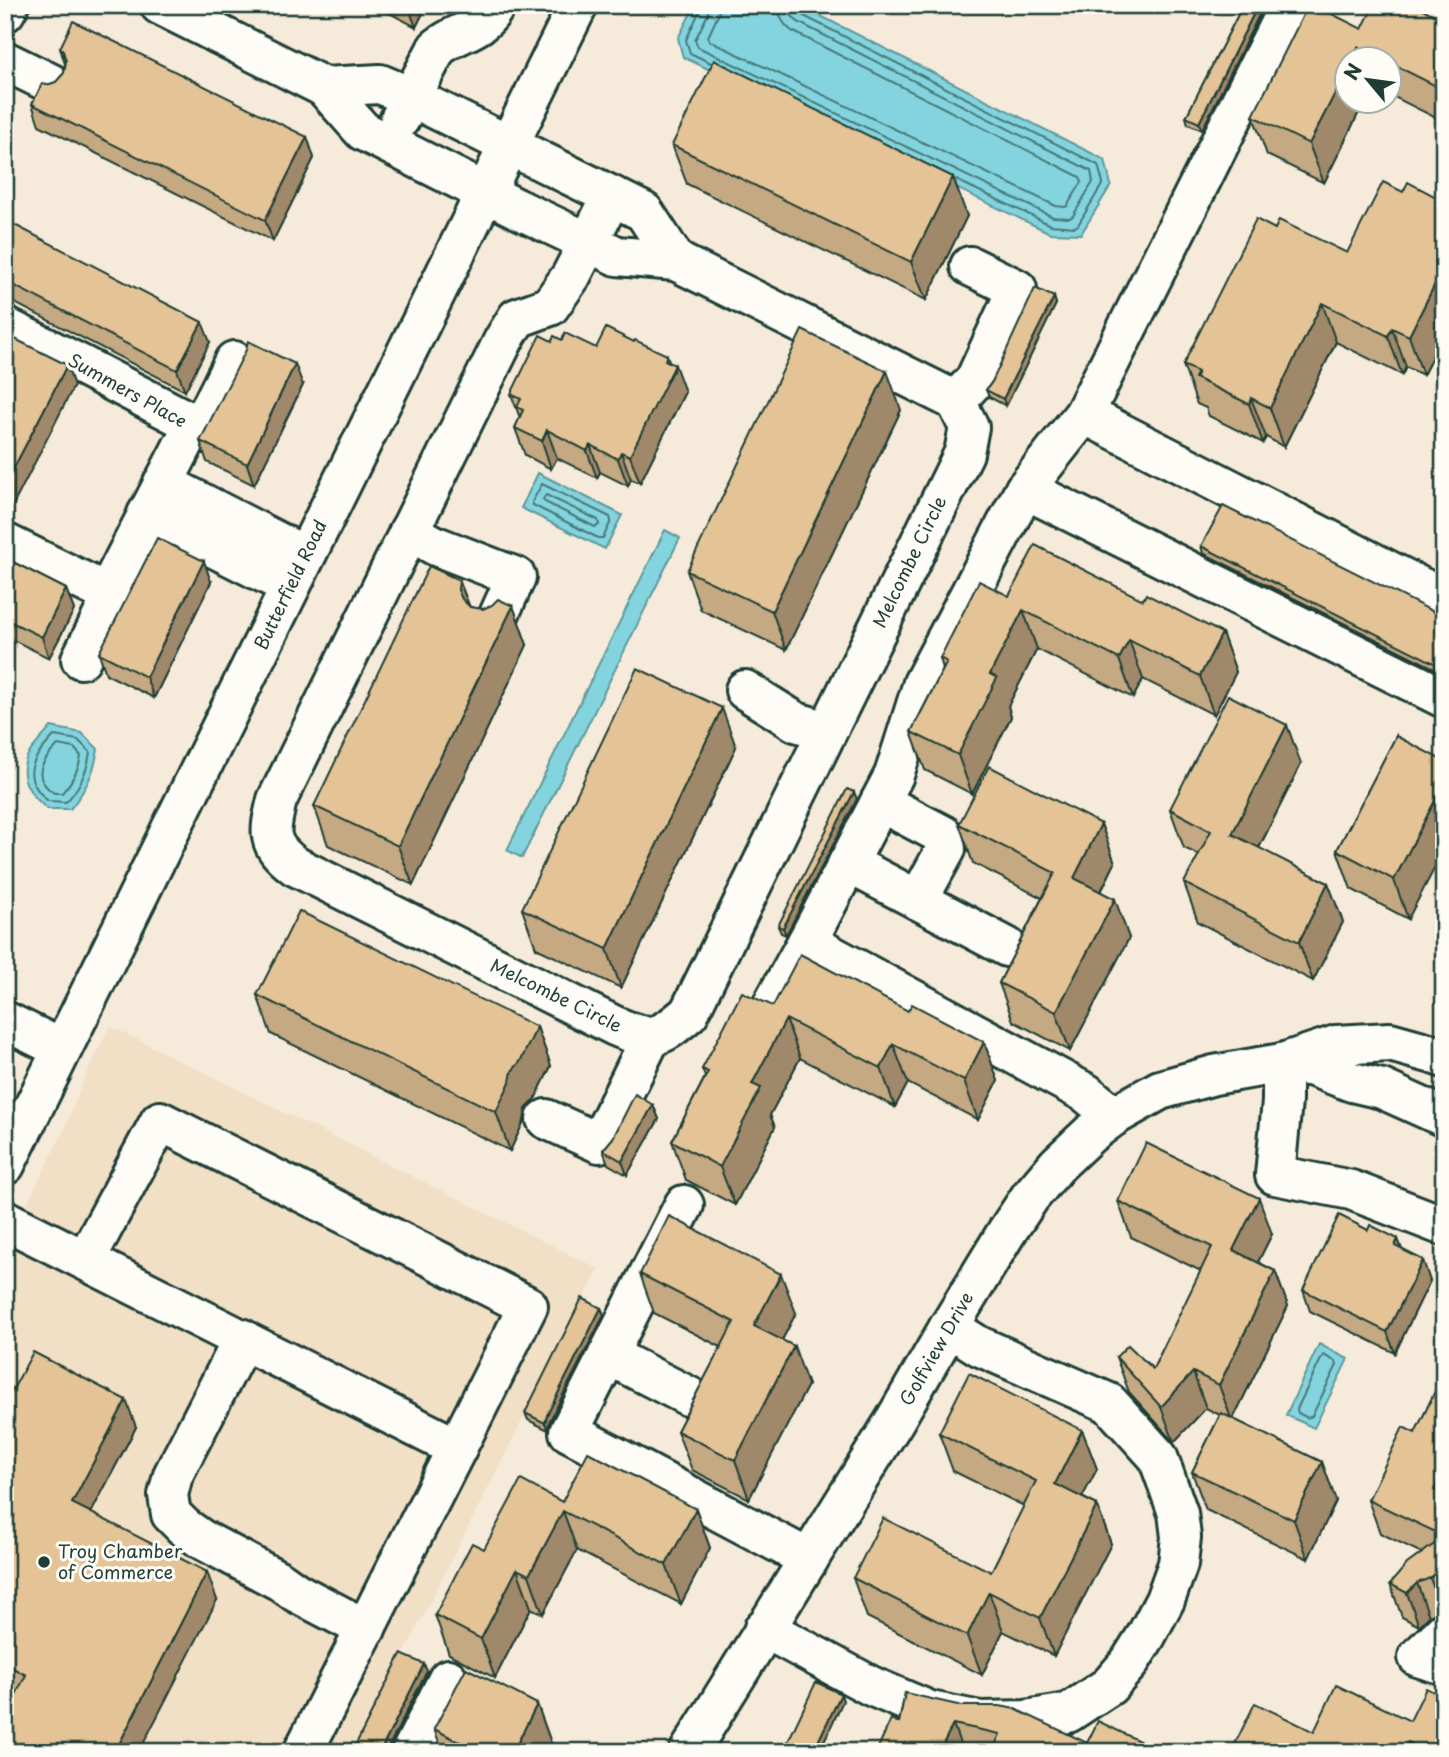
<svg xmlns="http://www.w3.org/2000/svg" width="1449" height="1757" viewBox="0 0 1449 1757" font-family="'Playpen Sans',sans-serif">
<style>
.built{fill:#f1dfc6}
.water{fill:#84d4df;stroke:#5c989b;stroke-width:2}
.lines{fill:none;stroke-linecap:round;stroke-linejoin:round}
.shore{stroke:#477978;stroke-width:2}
.minor-casing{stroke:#1f3d34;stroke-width:44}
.minor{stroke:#fdfcf7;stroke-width:38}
.wall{fill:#c4a982;stroke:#1f3d34;stroke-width:2}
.shaded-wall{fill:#a0896a;stroke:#1f3d34;stroke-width:2}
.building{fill:#e4c497;stroke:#1f3d34;stroke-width:2}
.poi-dot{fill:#1f3d34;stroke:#fdfcf7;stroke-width:2.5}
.labels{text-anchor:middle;stroke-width:6;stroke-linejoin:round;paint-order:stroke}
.street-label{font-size:18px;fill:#1f3d34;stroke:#fdfcf7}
.poi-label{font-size:18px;fill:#1f3d34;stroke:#fdfcf7;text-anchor:start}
</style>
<rect width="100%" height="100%" fill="#f6ebda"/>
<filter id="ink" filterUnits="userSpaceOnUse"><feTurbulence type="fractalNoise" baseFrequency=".0143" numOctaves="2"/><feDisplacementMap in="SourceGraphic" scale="14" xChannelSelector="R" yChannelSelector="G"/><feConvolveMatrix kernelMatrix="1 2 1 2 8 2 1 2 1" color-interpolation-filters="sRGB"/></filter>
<g filter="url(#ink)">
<polygon class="built" points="110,1026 599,1269 354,1752 5,1752 5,1248 66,1126 83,1081"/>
<g class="water">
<polygon points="695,5 799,5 1105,160 1111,185 1081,234 1050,233 683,57 678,38"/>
<polygon points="538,473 622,515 605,549 521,508"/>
<polygon points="665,530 680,538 522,858 507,850"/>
<path d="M51 727 82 733 98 749C94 773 86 790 70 809H47C32 796 18 780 26 759 29 750 45 735 51 727Z"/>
<polygon points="1319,1344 1348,1359 1314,1428 1286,1415"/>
</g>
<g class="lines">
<g class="shore">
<polyline points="700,5 700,10 686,40 690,53 711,63"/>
<polyline points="709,5 708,14 695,40 698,47 1053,217 1070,218 1073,216 1093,182 1091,171 798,22 791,15 789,5"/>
<path d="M720 5 718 15 708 37 710 41 1056 206 1065 207 1067 206 1082 182 1080 177 792 31C783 25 779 17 778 5"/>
<polyline points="798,5 798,11 802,15 1098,165 1103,183 1078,225 1075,227 1051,225 956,180"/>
<polygon points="542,484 610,517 611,521 603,538 598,538 533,505 532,502"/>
<polygon points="546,495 598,520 599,525 595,527 545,502 543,499"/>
<path d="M54 736 78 740 90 752C88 770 79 789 66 802L48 801C19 775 32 760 54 736Z"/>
<path d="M58 745 74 748 81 756C79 769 71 783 62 793H54C30 777 42 761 58 745Z"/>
<polygon points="1323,1355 1335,1361 1337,1365 1312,1416 1308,1418 1298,1413 1297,1409"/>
</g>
<defs>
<g id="minor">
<path d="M160 5 324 87 363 131 516 208 617 256 676 261 956 401 969 427 964 453 689 1013C659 1039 652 1042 615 1026L295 866C266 844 269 833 277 800L504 339 517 318 550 306 571 276 612 196"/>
<polyline points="5,12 9,5"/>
<polyline points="5,61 52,84"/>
<polyline points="324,87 380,84 411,97 612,196 644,212 676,261"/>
<path d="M400 119 437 48C460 29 480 33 496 5"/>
<polyline points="5,327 83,366 194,424 107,593 5,543"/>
<polyline points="956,401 975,380 1017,289 970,266"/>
<polyline points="1084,414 1444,599"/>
<polyline points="194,424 208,413 234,361"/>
<polyline points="163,483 305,556"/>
<polyline points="1025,489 1444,698"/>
<polyline points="147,514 290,586"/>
<polyline points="409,531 436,546 516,577 494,626"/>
<polyline points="81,659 106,609 107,593"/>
<polyline points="745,690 796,722 827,731"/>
<polyline points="880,802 943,835 946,849 918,900"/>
<polyline points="848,863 1007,947"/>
<polyline points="768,1013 807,942"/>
<polyline points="5,1021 62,1049"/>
<polyline points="1282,1063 1282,1101 1275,1175 1351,1190 1444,1226"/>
<polyline points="1282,1063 1313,1067 1352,1082 1382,1089 1444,1117"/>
<polyline points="1114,1116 1086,1093 807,942 894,775 923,683 1025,489 1084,414 1289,5"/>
<polyline points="546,1119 599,1143 651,1037"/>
<polyline points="5,1165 578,5"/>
<polyline points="684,1205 569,1432 809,1559"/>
<polyline points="5,1220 457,1448 303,1752"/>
<polyline points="86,1259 160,1121 528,1306 457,1448"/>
<polyline points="243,1339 173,1475 168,1495 171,1514 184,1527 201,1539 280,1581 297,1593 366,1629"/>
<polyline points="608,1355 690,1397"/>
<polyline points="764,1628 871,1686 930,1711 980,1721 1026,1720 1068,1713 1109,1686 1129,1663 1146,1636 1165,1600 1178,1564 1181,1537 1178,1513 1158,1457 1109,1403 979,1346 949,1327"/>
<polyline points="1444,1632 1418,1657 1444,1665"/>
<polyline points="411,1752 448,1679"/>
<polyline points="689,1752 895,1420 949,1327 1006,1233 1030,1197 1058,1164 1090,1134 1114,1116 1160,1090 1214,1075 1282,1063 1336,1045 1390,1042 1433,1054 1444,1058"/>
</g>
</defs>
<use href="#minor" class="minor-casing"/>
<use href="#minor" class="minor"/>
</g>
<g class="wall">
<polygon points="374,5 427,5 416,27"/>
<polygon points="1243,5 1202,130 1188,124 1186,117"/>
<polygon points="1444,20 1444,122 1390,95 1390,60 1348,60 1348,102 1364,102 1324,183 1267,155 1253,116 1362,29"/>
<polygon points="60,48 307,137 314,158 273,241 39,125 32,104 47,85 56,82 64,73 65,64"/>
<polygon points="672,145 967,216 926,300 687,184"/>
<polygon points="1403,192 1444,201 1444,333 1423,375 1406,367 1402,375 1336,342 1284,447 1266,437 1263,443 1209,416 1206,408 1197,404 1183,365 1275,229 1347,253"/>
<polygon points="5,220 210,342 185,391 5,298"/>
<polygon points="1054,297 1056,304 1006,406 989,397 986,390"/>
<polygon points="562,340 596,348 670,362 685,392 640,483 631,479 628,486 600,472 597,478 557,458 551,469 525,455 515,428 520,418 511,394 552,341"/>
<polygon points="303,385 254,485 207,462 200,441"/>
<polygon points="901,410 786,650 701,610 687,571"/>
<polygon points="1201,546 1444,617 1444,673 1203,553"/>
<polygon points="5,558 66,589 74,610 49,658 5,636"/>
<polygon points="459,580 469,605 470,607 483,609 513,606 527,645 413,885 328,845 314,806"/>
<polygon points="211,582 154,698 106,674 99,653"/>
<polygon points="1009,596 1143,600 1222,633 1236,672 1214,715 1143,679 1133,698 1037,649 1008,706 1011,717 972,794 925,770 911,732 943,669 940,658"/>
<polygon points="1396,736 1408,919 1351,889 1337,850"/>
<polygon points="736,747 621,988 536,948 522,909"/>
<polygon points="1301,764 1259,848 1328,883 1343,922 1313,981 1198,922 1184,883 1199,855 1184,848 1170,809"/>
<polygon points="857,799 786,935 781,933 778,926"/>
<polygon points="959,824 1101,824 1115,863 1101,892 1129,938 1070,1051 1013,1021 999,983 1042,898 973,863"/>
<polygon points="257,995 537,1027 551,1066 534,1101 526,1109 524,1121 510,1151 271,1034"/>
<polygon points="773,1006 908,1011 984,1042 998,1081 978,1120 908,1083 895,1107 800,1058 770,1115 775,1127 735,1205 686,1180 672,1141 705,1077 702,1069"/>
<polygon points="653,1105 659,1119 627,1175 608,1164 603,1150 613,1138"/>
<polygon points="1118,1201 1272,1234 1258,1262 1275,1271 1288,1306 1233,1419 1322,1462 1336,1501 1308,1559 1206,1510 1192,1472 1220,1415 1206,1408 1174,1442 1129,1392 1116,1357 1153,1369 1201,1271 1131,1237"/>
<polygon points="1368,1230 1398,1239 1402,1250 1430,1281 1395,1353 1310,1311 1303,1290"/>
<polygon points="640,1274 796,1313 782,1340 808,1385 749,1499 692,1470 677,1431 721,1347 654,1313"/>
<polygon points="601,1308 604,1315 549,1422 548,1430 528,1420 525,1413"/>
<polygon points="1444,1373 1444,1609 1429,1616 1419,1626 1402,1617 1390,1584 1422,1553 1380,1533 1368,1500 1415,1433"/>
<polygon points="5,1404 136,1427 91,1513 217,1600 17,1692 6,1687 5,1685"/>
<polygon points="1082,1430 1097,1469 1082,1497 1097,1505 1111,1544 1054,1656 1003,1631 982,1675 867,1617 853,1578 991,1572 1024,1506 953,1471 939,1433"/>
<polygon points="562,1502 696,1509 710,1548 681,1604 577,1550 543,1614 531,1608 495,1678 449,1654 435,1615 484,1549"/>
<polygon points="905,1693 1087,1743 1162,1752 876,1752 899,1723"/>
<polygon points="537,1704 551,1743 546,1752 443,1752 434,1729"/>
<polygon points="1410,1721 1444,1752 1231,1752 1314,1732"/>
</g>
<g class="shaded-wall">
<polygon points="409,5 427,5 416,27 408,6"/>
<polygon points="1258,5 1264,5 1202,130 1199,123"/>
<polygon points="1358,47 1362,60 1352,60"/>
<polygon points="1348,68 1348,102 1364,102 1324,183 1309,144"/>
<polygon points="307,137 314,158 273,241 265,220"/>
<polygon points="953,177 967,216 926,300 911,262"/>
<polygon points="1444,266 1444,333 1423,375 1409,336"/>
<polygon points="1054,297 1056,304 1006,406 1003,399"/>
<polygon points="1322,303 1336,342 1284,447 1270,408"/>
<polygon points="202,322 210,342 185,391 177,370"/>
<polygon points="1392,328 1406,367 1402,375 1388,336"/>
<polygon points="667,355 673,371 675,365 685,392 640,483 630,456"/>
<polygon points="295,364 303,385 254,485 247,464"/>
<polygon points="67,365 74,386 5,521 5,485"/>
<polygon points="887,371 901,410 786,650 772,611"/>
<polygon points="1251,398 1266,437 1263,443 1249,404"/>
<polygon points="547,430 557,458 551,469 542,441"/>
<polygon points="590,445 600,472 597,478 587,451"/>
<polygon points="621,452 631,479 628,486 618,459"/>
<polygon points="204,561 211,582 154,698 146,677"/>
<polygon points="459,580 474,619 472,629 458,590"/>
<polygon points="66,589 74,610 49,658 42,637"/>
<polygon points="513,606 527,645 413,885 398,846"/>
<polygon points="1023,610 1037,649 1008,706 1011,717 972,794 958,755 990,674"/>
<polygon points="1222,633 1236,672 1214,715 1200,676"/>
<polygon points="1129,640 1143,679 1133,698 1119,659"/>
<polygon points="722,708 736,747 621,988 607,949"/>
<polygon points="1287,725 1301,764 1246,873 1232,834"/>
<polygon points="1444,783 1444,850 1408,919 1394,880"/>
<polygon points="854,792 857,799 786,935 783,928"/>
<polygon points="1101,824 1115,863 1088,917 1074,878"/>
<polygon points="1328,883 1343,922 1313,981 1299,942"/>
<polygon points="1115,899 1129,938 1070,1051 1056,1012"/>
<polygon points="786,1019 800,1058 770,1115 775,1127 735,1205 720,1167 752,1084"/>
<polygon points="537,1027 551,1066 534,1101 526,1109 524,1121 510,1151 496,1112 512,1071"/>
<polygon points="984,1042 998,1081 978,1120 964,1081"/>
<polygon points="893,1044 908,1083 895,1107 881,1068"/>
<polygon points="653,1105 659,1119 627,1175 622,1161"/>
<polygon points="1259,1198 1272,1234 1246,1286 1233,1250"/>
<polygon points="1398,1239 1406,1260 1395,1246"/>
<polygon points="1423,1260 1430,1281 1395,1353 1387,1332"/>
<polygon points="1275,1271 1288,1306 1232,1421 1219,1385"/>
<polygon points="781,1274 796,1313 769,1365 754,1326"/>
<polygon points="601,1308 604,1315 549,1422 548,1430 545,1423 547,1415"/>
<polygon points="794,1346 808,1385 749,1499 735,1460"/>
<polygon points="1193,1372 1206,1408 1174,1442 1161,1407"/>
<polygon points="126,1400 136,1427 82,1530 72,1503"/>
<polygon points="1082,1430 1097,1469 1069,1523 1055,1484"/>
<polygon points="1322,1462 1336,1501 1308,1559 1294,1520"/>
<polygon points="1444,1469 1444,1517 1434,1490"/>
<polygon points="1097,1505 1111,1544 1054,1656 1040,1618"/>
<polygon points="696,1509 710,1548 681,1604 666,1565"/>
<polygon points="563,1511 577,1550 543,1614 529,1575"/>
<polygon points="1444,1567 1444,1609 1442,1611 1430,1578"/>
<polygon points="517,1569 531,1608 495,1678 481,1639"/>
<polygon points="207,1572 217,1600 139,1752 115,1752"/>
<polygon points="1417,1583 1429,1616 1419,1626 1407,1593"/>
<polygon points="989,1592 1003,1631 982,1675 967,1636"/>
<polygon points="424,1664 427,1671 386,1752 380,1752"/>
<polygon points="841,1694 843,1701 819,1752 813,1752"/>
<polygon points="537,1704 551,1743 546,1752 513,1752"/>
<polygon points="953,1724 963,1752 939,1752"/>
<polygon points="1408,1742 1411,1752 1403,1752"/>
</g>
<g class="building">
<polygon points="1243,5 1258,5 1199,123 1186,117"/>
<polygon points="1308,5 1314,5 1362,29 1374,5 1415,5 1444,20 1444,90 1390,63 1390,60 1382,60 1358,47 1352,60 1348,60 1348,68 1309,144 1253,116"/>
<polygon points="73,21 307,137 265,220 32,104 42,84 47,85 56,82 64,73 66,61 63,51 60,48"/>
<polygon points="714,60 953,177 911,262 672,145"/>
<polygon points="1383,182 1403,192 1408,182 1444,201 1444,266 1409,336 1392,328 1388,336 1322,303 1270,408 1251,398 1249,404 1195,378 1198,372 1183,365 1256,219 1275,229 1279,220 1347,253"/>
<polygon points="5,220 202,322 177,370 5,281"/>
<polygon points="1035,288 1054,297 1003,399 986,390 992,382"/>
<polygon points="606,328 634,342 635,340 667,355 665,360 675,365 630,456 621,452 618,459 590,445 587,451 547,430 542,441 515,428 523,410 517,407 521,399 511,394 540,335 552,341 554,336 562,340 565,333 596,348"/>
<polygon points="802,330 887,371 772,611 687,571"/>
<polygon points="5,334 67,365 5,485"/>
<polygon points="248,341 295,364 247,464 200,441 246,350"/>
<polygon points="1223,506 1444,617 1444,668 1201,546"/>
<polygon points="157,538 204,561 146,677 99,653"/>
<polygon points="1035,545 1143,600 1146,594 1222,633 1200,676 1129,640 1119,659 1023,610 990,674 997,678 958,755 911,732 947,662 940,658 979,581 1009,596"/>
<polygon points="5,558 66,589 42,637 5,619"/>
<polygon points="429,566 459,580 458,590 462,599 470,607 483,609 492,605 498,599 513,606 398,846 314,806"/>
<polygon points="637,668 722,708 607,949 522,909"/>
<polygon points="1228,695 1287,725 1232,834 1328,883 1299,942 1184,883 1211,831 1170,809"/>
<polygon points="1396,736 1444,761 1444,783 1394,880 1337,850"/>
<polygon points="989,766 1101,824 1074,878 1115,899 1056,1012 999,983 1055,873 959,824"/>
<polygon points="847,789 854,792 783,928 778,926"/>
<polygon points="299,911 537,1027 520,1062 512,1071 510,1082 496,1112 257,995"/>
<polygon points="800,954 908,1011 912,1004 984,1042 964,1081 893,1044 881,1068 786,1019 752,1084 761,1088 720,1167 672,1141 708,1072 702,1069 742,992 773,1006"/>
<polygon points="635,1094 653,1105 622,1161 603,1150 613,1138"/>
<polygon points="1146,1143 1259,1198 1233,1250 1275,1271 1219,1385 1193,1372 1161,1407 1116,1357 1128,1345 1153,1369 1212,1247 1118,1201"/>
<polygon points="1339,1215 1368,1230 1370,1225 1398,1239 1395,1246 1423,1260 1387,1332 1303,1290"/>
<polygon points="669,1216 781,1274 754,1326 794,1346 735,1460 677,1431 734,1322 640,1274"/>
<polygon points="582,1298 601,1308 547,1415 545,1423 525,1413"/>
<polygon points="33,1352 126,1400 72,1503 207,1572 115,1752 5,1752 5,1716 26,1675 5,1664 5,1641 8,1635 5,1634 5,1404"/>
<polygon points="969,1373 1082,1430 1055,1484 1097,1505 1040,1618 989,1592 967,1636 853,1578 883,1518 991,1572 1036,1481 939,1433"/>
<polygon points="1444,1373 1444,1469 1434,1490 1444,1495 1444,1536 1368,1500 1403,1427 1415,1433"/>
<polygon points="1221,1413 1322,1462 1294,1520 1192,1472"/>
<polygon points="588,1452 696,1509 666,1565 563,1511 529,1575 517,1569 481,1639 435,1615 472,1543 484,1549 521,1480 562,1502"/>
<polygon points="1444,1537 1444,1567 1430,1578 1417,1583 1407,1593 1390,1584 1407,1564"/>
<polygon points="401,1654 424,1664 380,1752 352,1752"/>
<polygon points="466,1668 537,1704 513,1752 480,1752 434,1729"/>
<polygon points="816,1682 841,1694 813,1752 783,1752"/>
<polygon points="1336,1685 1410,1721 1426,1688 1444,1697 1444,1752 1428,1752 1408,1742 1403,1752 1342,1752 1328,1745 1325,1752 1231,1752 1255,1703 1314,1732"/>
<polygon points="905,1693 962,1706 1000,1706 1015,1709 1087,1743 1098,1721 1162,1752 992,1752 1000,1734 953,1724 939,1752 876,1752 891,1719 899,1723"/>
</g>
</g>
<circle class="poi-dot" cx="44" cy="1562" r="7"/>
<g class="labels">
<g class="street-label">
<text transform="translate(127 391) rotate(29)" y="6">Summers Place</text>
<text transform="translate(910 562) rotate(-64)" y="6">Melcombe Circle</text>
<text transform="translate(291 585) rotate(-64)" y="6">Butterfield Road</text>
<text transform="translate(556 996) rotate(26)" y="6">Melcombe Circle</text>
<text transform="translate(937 1349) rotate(-60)" y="6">Golfview Drive</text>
</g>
<g class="poi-label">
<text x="58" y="1558">Troy Chamber<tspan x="58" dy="21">of Commerce</tspan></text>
</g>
</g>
<rect width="1449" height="1757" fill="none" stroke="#fdfcf7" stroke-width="28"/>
<rect x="14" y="14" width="1421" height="1729" fill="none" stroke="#1f3d34" stroke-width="2.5" filter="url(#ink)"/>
<g transform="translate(1368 80) rotate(299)"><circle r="33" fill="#fdfcf7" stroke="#a4b0a9" stroke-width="2"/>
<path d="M0-5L12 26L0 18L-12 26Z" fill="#1f3d34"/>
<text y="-10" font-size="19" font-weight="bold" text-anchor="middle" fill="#1f3d34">N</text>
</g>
</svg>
